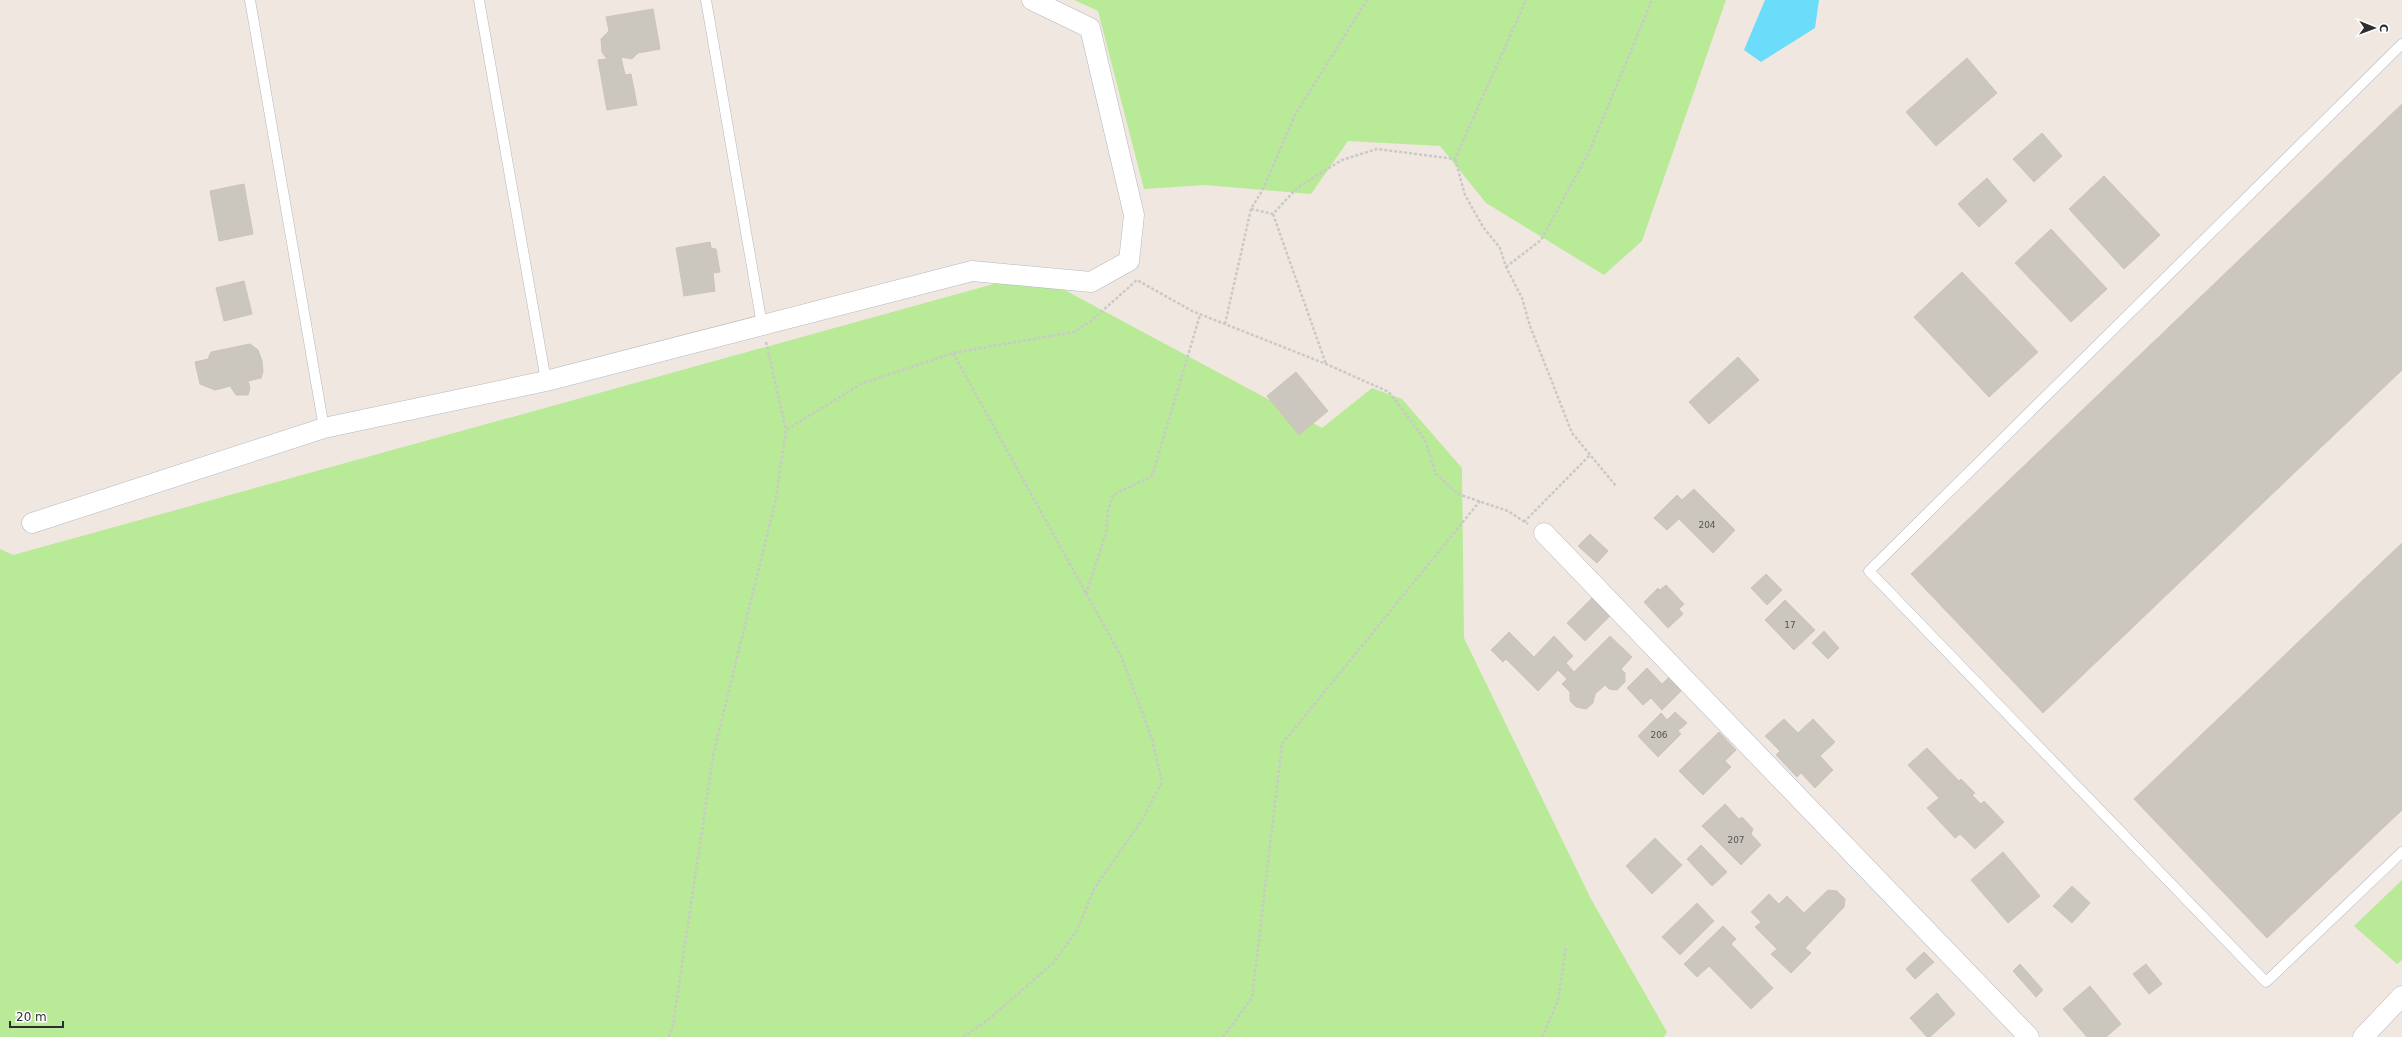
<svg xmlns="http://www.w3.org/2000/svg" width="2402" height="1037" viewBox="0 0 2402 1037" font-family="'DejaVu Sans',sans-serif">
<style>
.green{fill:#b9ea98}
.water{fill:#6bdcf9}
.building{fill:#cbc6be;stroke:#ccc4b8}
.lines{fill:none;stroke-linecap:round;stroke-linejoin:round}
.lane-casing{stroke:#b3b7c2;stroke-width:11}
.street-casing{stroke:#b3b7c2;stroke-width:21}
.path{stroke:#c9c9c9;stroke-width:2.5;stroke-dasharray:3 2;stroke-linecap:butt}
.lane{stroke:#fff;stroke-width:10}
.street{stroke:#fff;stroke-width:20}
.labels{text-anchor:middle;stroke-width:3;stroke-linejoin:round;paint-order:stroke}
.number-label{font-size:9px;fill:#555452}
</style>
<rect width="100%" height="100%" fill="#f0e8e0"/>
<g class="green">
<polygon points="1074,0 1726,0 1642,241 1604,275 1486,203 1440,146 1348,141 1311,194 1205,185 1144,189 1098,11"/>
<polygon points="1033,273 1322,428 1372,388 1402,399 1462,468 1464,638 1591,899 1667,1032 1664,1037 0,1037 0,549 13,555"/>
<polygon points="2402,880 2402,960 2397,964 2354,926"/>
</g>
<polygon class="water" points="1765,0 1819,0 1815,28 1761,62 1744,50"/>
<g class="building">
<polygon points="653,9 660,49 638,53 632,59 621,57 625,75 631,74 637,105 607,110 598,60 607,59 602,52 601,39 609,31 606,17"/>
<polygon points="1967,58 1997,93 1936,146 1906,112"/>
<polygon points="2402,104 2402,370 2043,713 1911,574"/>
<polygon points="2042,133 2062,156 2034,182 2013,159"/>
<polygon points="2104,176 2160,235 2124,269 2069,209"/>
<polygon points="1987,178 2007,201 1979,227 1958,204"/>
<polygon points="244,184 253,234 219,241 210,191"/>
<polygon points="2051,229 2107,289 2071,322 2015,263"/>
<polygon points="710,242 711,248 716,249 720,272 713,273 715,291 684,296 676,248"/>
<polygon points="1962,272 2038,352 1989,397 1914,317"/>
<polygon points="244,281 252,314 224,321 216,288"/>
<polygon points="250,344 258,350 262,361 263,371 261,378 248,381 250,388 248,395 236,395 230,386 215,390 200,384 195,362 208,359 211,352"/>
<polygon points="1738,357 1759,380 1709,424 1689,402"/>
<polygon points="1296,372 1328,411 1299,435 1267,396"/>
<polygon points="1694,489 1735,530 1713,553 1679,519 1667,530 1654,518 1677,495 1682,500"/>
<polygon points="1590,534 1608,551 1597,563 1578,546"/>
<polygon points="2402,543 2402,810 2267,938 2134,799"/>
<polygon points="1766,574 1782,590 1767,605 1751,588"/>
<polygon points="1666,585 1684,604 1679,609 1683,614 1668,628 1644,602 1658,588 1660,590"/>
<polygon points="1592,598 1610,616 1585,641 1567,623"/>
<polygon points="1785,600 1815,630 1794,650 1765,620"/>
<polygon points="1824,631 1839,648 1828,659 1812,643"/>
<polygon points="1509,632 1534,657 1554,636 1573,656 1566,663 1574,672 1610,636 1632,657 1621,669 1625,673 1625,682 1617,690 1609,689 1605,685 1595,694 1593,703 1586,709 1576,707 1570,701 1570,692 1562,684 1567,679 1558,670 1538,691 1506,659 1503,662 1491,650"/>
<polygon points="1647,668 1662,684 1669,677 1682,690 1662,710 1651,698 1643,705 1627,688"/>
<polygon points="1675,712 1687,723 1678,731 1681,734 1658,757 1638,736 1661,713 1667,720"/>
<polygon points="1784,719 1798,733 1813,719 1835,742 1820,756 1833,770 1815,788 1801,773 1797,777 1776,755 1780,751 1765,736"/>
<polygon points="1719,732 1736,750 1725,761 1731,767 1703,795 1679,771"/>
<polygon points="1927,748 1959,781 1961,779 1975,793 1972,795 1981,804 1984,801 2004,822 1975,849 1960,834 1955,838 1927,808 1939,798 1908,765"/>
<polygon points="1725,804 1739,819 1742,817 1753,829 1751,834 1761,845 1741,865 1702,826"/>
<polygon points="1655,838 1682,865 1652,894 1626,866"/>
<polygon points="1701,845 1727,872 1712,886 1687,859"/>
<polygon points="2003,852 2040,896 2008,923 1971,880"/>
<polygon points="2072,886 2090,903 2072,923 2053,906"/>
<polygon points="1828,890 1837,891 1845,899 1844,907 1805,948 1811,953 1791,973 1771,954 1777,949 1755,927 1761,922 1751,912 1769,894 1779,904 1787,896 1804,913"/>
<polygon points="1697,903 1714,921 1680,955 1662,937"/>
<polygon points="1723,926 1736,939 1731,944 1773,988 1751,1009 1709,966 1697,977 1684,964"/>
<polygon points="1924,952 1934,962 1915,979 1906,969"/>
<polygon points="2020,964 2043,990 2036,997 2013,971"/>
<polygon points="2146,964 2162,984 2149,994 2133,974"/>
<polygon points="2090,986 2121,1024 2106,1037 2087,1037 2063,1009"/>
<polygon points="1937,993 1955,1014 1930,1037 1927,1037 1910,1018"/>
</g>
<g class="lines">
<defs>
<g id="lane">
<polyline points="250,0 324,428"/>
<polyline points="479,0 546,381"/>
<polyline points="706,0 762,325"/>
<polyline points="2402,44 1869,571 2266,982 2402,852"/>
</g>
<g id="street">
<polyline points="32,523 324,428 546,381 972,271 1091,282 1129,261 1134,215 1090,28 1032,0"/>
<polyline points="1544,533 2029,1037"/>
<polyline points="2363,1037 2402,996"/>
</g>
</defs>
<use href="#lane" class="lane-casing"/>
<use href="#street" class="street-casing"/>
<g class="path">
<polyline points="1455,159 1465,195 1483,227 1500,248 1506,267 1522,298 1530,326 1572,433 1616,486"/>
<polyline points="1251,209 1273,214 1297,188 1342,160 1377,149 1455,159 1526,0"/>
<polyline points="1273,214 1326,364"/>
<polyline points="1506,267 1541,240 1589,152 1652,0"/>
<polyline points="1225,324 1251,209 1263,189 1296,113 1367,0"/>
<polyline points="766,342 786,430"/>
<polyline points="953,353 1122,658 1152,739 1162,782 1142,820 1094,889 1077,930 1053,963 988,1020 963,1037"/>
<polyline points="1524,522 1590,455"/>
<polyline points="1086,594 1106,533 1108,511 1113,495 1152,476 1200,315"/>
<polyline points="669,1037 673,1025 713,756 776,498 786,430 861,384 953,353 1074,332 1091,321 1137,280 1192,311 1326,364 1389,392 1425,440 1436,474 1458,494 1508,511 1528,524"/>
<polyline points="1223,1037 1252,998 1282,744 1480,501"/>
<polyline points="1542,1037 1558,1001 1566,947"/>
</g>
<use href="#lane" class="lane"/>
<use href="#street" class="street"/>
</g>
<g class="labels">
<g class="number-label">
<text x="1707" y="528">204</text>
<text x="1790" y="628">17</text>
<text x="1659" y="738">206</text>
<text x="1736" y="843">207</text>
</g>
</g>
<g transform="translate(2374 28) rotate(91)" stroke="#ffffff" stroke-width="3" paint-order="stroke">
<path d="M0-3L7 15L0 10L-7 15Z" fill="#2e2e2e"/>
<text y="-6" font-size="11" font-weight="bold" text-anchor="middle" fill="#2e2e2e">С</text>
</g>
<path d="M10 1021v6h53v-6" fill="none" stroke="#2e2e2e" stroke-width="2"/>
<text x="16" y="1021" font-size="12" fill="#2e2e2e" stroke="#ffffff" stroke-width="3" paint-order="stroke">20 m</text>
</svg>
